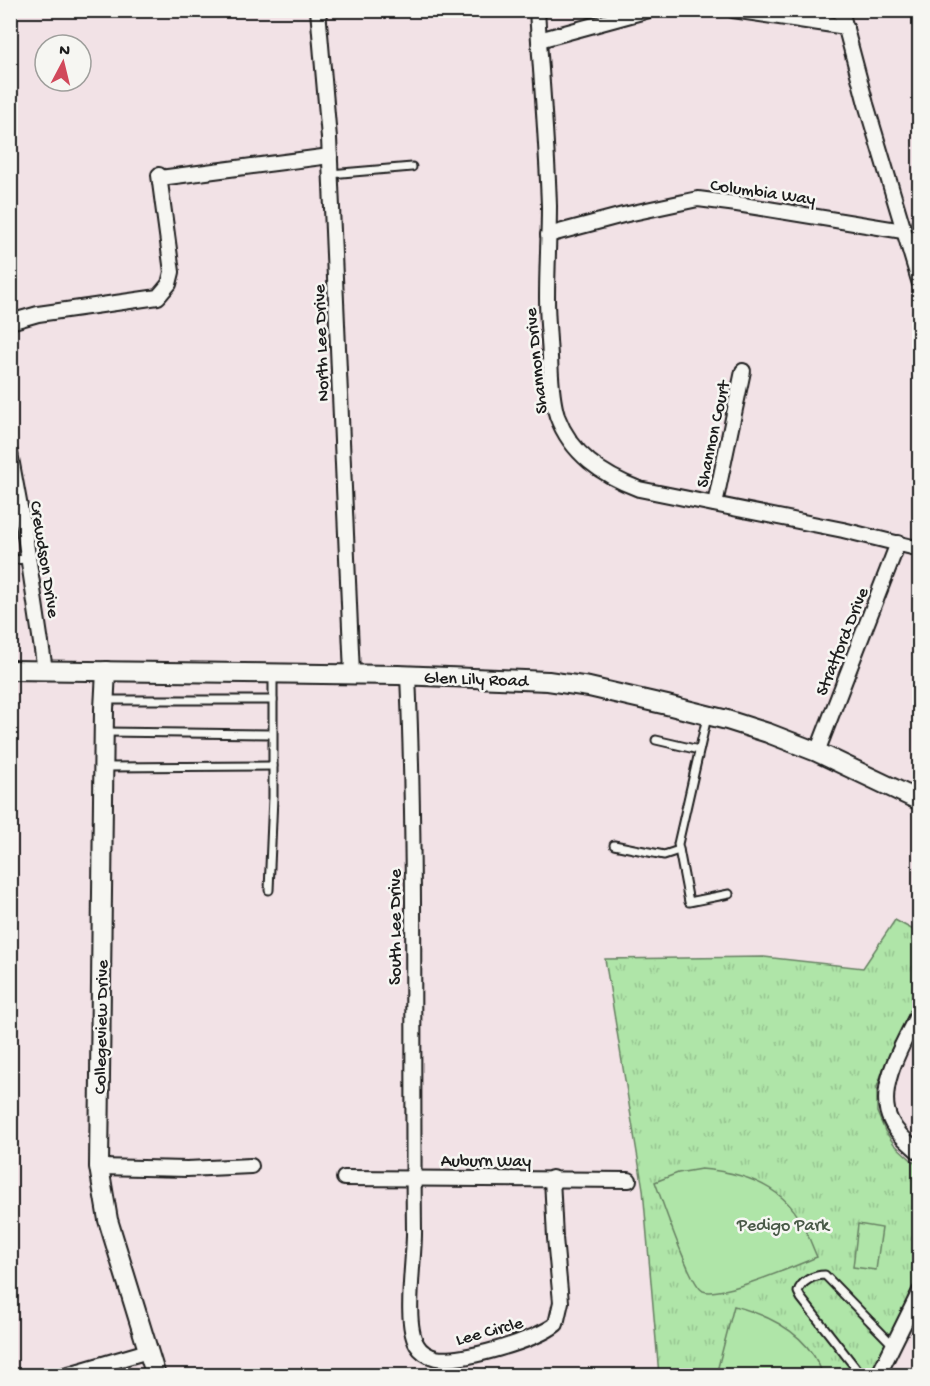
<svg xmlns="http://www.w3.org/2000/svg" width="930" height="1386" viewBox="0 0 930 1386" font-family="'Gochi Hand',sans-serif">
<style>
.park{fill:url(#park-tufts);stroke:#668062;stroke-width:1.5}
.garden{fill:#afe5a8;stroke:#668062;stroke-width:1.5}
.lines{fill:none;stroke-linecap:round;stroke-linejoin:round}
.lane-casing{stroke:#1c1c1c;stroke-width:11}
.street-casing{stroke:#1c1c1c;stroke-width:18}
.secondary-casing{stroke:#1c1c1c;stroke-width:22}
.lane{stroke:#f6f6f2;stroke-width:7}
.street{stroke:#f6f6f2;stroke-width:14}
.secondary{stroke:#f6f6f2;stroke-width:18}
.labels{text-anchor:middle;stroke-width:5;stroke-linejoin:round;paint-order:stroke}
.street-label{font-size:18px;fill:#1c1c1c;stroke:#f6f6f2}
.park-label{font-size:18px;fill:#485846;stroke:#f6f6f2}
</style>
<defs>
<pattern id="park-tufts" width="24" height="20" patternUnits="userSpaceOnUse" patternTransform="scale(1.5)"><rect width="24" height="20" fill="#afe5a8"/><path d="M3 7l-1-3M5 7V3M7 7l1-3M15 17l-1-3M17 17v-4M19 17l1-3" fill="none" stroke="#96c490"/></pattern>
</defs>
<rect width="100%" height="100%" fill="#f2e2e6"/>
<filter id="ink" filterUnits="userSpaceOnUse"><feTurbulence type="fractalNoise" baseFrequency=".0167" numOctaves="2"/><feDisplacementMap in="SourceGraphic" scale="12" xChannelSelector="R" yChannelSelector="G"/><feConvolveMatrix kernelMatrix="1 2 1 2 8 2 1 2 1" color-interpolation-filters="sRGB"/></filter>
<g filter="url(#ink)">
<polygon class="park" points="895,920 919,933 919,991 884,1067 877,1087 877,1112 885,1131 894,1144 919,1167 919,1279 896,1327 869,1375 659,1375 643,1189 605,959 764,957 863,968"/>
<g class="garden">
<path d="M701 1169C741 1172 782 1185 802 1223 808 1234 812 1246 817 1257 797 1265 721 1298 703 1291 690 1285 662 1200 655 1182L678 1173Z"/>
<polygon points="858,1224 882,1228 876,1270 853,1267"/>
<path d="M734 1306C772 1316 810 1336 823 1375H716Z"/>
</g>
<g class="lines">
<defs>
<g id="lane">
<polyline points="330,174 412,167"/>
<polyline points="10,560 29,559"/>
<polyline points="104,700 273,700"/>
<polyline points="707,717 678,844 689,902 729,894"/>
<polyline points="106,732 272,734"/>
<polyline points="656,740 699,750"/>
<polyline points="106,767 273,766"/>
<polyline points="614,845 664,855 679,850"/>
<polyline points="269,890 273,797 273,674"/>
<path d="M862 1376 801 1298 798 1292C801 1281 814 1275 825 1275L893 1345"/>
</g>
<g id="street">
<polyline points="318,10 329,138 352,674"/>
<path d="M537 10C541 76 547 141 549 206 549 237 547 267 547 298 547 317 549 337 550 357 551 376 551 397 557 416 571 454 602 475 639 489L843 530 920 549"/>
<polyline points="733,10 846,27"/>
<polyline points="841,10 866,104 920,284"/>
<polyline points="539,40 649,10"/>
<polyline points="160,178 330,156"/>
<polyline points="548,235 623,215 698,199 737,204 903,231"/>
<polyline points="10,322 38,314 158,297 169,284 172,272 159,175"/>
<polyline points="10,453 24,529 45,670"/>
<polyline points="715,504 743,371"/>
<path d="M408 675C416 859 412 1044 414 1229 415 1257 403 1322 417 1345 421 1352 428 1356 436 1358 460 1363 537 1340 556 1324L561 1302 555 1238 552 1178"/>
<polyline points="817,752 898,543"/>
<path d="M920 1010C905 1040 874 1089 891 1121 897 1134 909 1143 920 1153"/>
<polyline points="99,1167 187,1169 251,1166"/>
<polyline points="344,1178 629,1180"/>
<polyline points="62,1376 148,1351"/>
<polyline points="878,1376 920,1291"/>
</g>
<g id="secondary">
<polyline points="10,670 398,675 548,681 589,687 667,705 727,720 768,733 817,752 920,801"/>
<polyline points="106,671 104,709 99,1167 108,1220 156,1376"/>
</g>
</defs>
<use href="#lane" class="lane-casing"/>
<use href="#street" class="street-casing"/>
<use href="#secondary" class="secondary-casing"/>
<use href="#lane" class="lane"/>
<use href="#street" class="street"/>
<use href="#secondary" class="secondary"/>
</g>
</g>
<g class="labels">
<g class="street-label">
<text transform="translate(763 191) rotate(8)" y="6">Columbia Way</text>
<text transform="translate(320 343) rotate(-92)" y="6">North Lee Drive</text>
<text transform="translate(535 361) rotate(-96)" y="6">Shannon Drive</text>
<text transform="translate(712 434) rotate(-78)" y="6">Shannon Court</text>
<text transform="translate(46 559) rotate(81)" y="6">Crewdson Drive</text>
<text transform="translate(841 641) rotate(-68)" y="6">Stratford Drive</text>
<text transform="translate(476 678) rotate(2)" y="6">Glen Lily Road</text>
<text transform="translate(394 927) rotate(-90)" y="6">South Lee Drive</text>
<text transform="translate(100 1027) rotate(-89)" y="6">Collegeview Drive</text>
<text x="486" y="1166">Auburn Way</text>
<text transform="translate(489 1330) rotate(-15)" y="6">Lee Circle</text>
</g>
<g class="park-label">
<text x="783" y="1230">Pedigo Park</text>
</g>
</g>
<rect width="930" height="1386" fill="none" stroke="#f6f6f2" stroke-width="36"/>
<rect x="18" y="18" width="894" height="1350" fill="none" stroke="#1c1c1c" stroke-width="2" filter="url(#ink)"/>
<g transform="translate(63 63) rotate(7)"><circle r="28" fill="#f6f6f2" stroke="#9f9f9c" stroke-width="1.5"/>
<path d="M0-4.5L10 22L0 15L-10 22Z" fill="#d1495b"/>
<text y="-9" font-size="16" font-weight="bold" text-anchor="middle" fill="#1c1c1c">N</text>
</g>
</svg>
